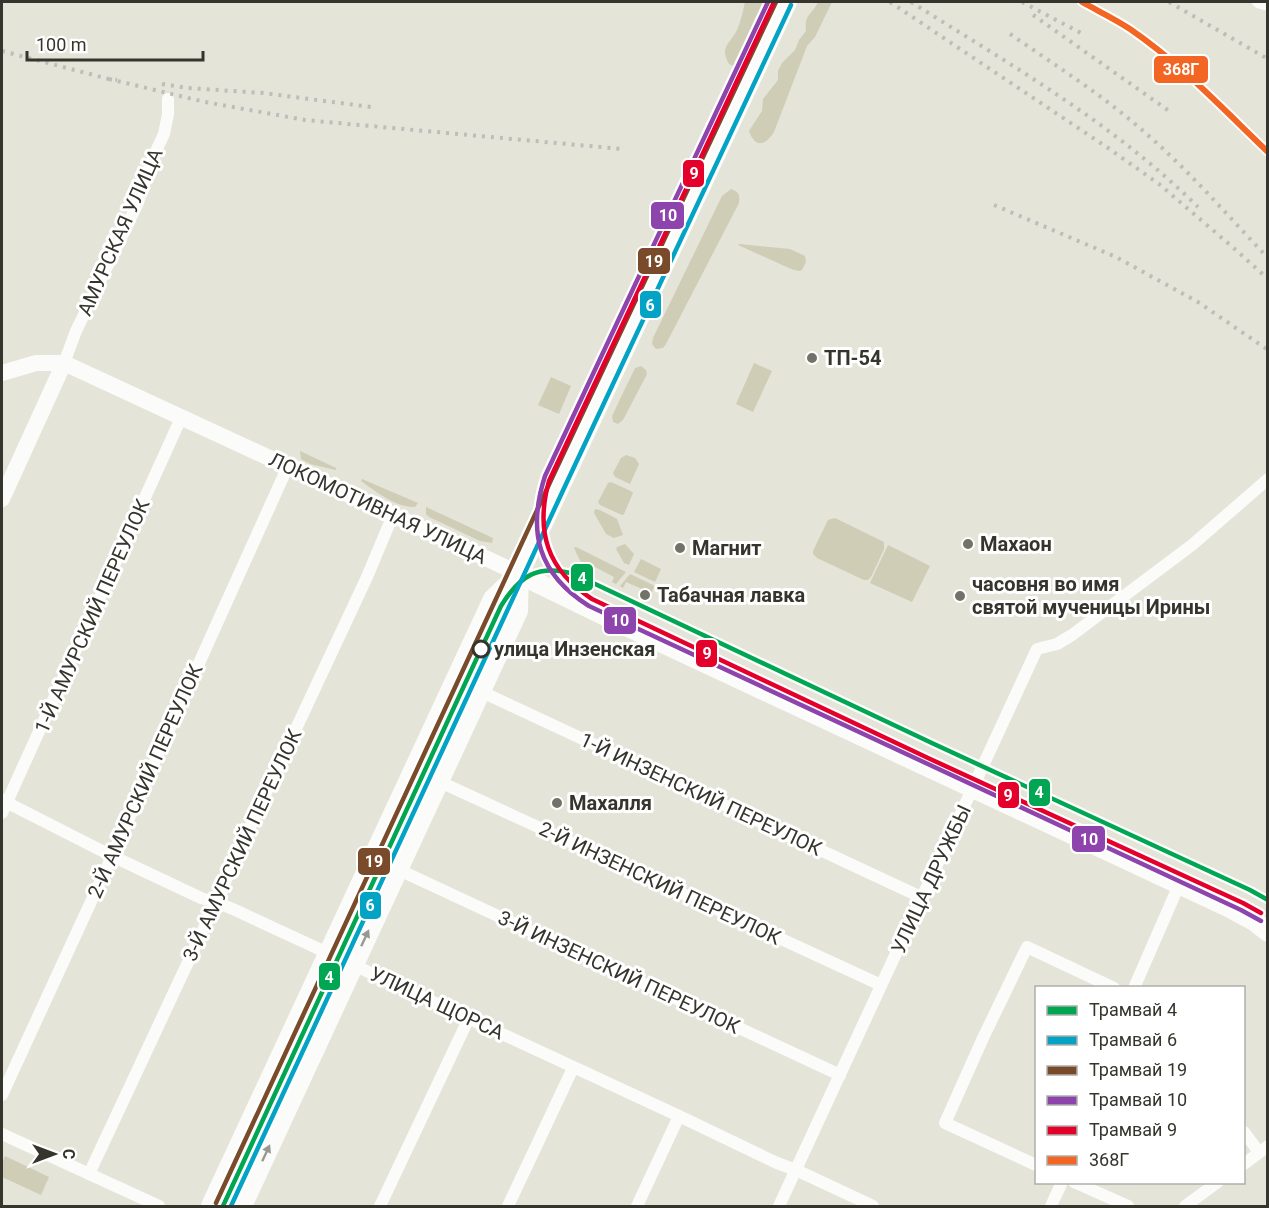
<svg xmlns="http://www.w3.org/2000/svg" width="1269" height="1208" viewBox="0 0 1269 1208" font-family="Roboto,sans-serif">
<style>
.green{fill:#cfcdb5}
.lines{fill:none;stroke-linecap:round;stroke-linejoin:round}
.street{stroke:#fbfbf9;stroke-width:12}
.secondary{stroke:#fbfbf9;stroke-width:16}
.primary{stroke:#fbfbf9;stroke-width:20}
.rail{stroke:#bdbdba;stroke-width:4;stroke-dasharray:3 6;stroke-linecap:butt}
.rail-1-casing{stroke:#fff;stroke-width:10}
.rail-1{stroke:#f26522;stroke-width:6}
.tram-1-casing{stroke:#fff;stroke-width:9}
.tram-2-casing{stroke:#fff;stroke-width:9}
.tram-3-casing{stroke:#fff;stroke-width:9}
.tram-4-casing{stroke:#fff;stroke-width:9}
.tram-5-casing{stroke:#fff;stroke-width:9}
.tram-1{stroke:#00a651;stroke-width:4.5}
.tram-2{stroke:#03a3c6;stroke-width:4.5}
.tram-3{stroke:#7a4b2a;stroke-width:4.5}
.tram-4{stroke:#8e44ad;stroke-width:4.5}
.tram-5{stroke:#e4002b;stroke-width:4.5}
.oneway{fill:#989893}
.poi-dot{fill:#727269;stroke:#fff;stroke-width:2}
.stop-dot{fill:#fff;stroke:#35352d;stroke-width:3}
.labels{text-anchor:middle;stroke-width:6;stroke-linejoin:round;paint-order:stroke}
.street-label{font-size:20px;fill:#35352d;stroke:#fff}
.poi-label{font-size:20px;font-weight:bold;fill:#35352d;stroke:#fff;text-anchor:start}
.stop-label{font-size:20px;font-weight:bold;fill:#35352d;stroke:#fff;text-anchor:start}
.line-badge{stroke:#fff;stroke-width:2}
.badge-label{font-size:16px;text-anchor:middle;font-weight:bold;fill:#fff}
</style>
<rect width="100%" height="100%" fill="#e4e4d9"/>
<g class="green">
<path d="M745 2H769V7C762 21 748 59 735 67L729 64C719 47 730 44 737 30 741 21 743 11 745 2Z"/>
<path d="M818 2H832L815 37 807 46 774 132C765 146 755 148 749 131L762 111 763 99 778 80V71L782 63 795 50 799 40 806 31C804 14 812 15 818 2Z"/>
<path d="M731 189C739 192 740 195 739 203L666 344 663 348 656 349 652 344 653 338 722 196Z"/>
<polygon points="739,244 790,249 805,256 806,262 802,270 799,271 791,269 738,245"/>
<polygon points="754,363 772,371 753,412 736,404"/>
<polygon points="641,366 646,370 647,374 623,420 618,424 613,422 612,416 635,368"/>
<polygon points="551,377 571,386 559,414 538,405"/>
<polygon points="300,451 336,468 336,470 310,464 301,459"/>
<polygon points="626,455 635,458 639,464 630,484 615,477 613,473 621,458"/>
<path d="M362 479 418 503 415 507C397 508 376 492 361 481Z"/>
<polygon points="611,482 631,491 633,493 624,514 622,515 600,505 598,502 608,483"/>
<polygon points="426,507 493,538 492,543 480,541 429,517 426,514"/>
<polygon points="595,509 600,510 617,519 623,535 614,538 606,534 594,513"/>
<polygon points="835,518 884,542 884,549 871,577 868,580 864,580 817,558 813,554 813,551 828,520"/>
<polygon points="625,544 634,554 629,565 624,563 616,549 617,547"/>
<polygon points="888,545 930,566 912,602 870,583"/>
<path d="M574 547H576L626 572 616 584 612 582 614 577 595 567 592 572C582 566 578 558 574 547Z"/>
<polygon points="641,559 661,569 655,582 634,572"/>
<polygon points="630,574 655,586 651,593 626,582 623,588 620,586"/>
<polygon points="5,1156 49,1177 41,1195 2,1177 2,1163"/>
</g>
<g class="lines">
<g class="street">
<polyline points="1258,2 1268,5"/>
<polyline points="64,363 76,331 137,205 155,153 164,134 168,114 168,99"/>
<polyline points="480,691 923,898"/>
<polyline points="438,781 881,985"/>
<polyline points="2,800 112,856 201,898 218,903 235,910 679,1116 777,1163 796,1170 873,1206"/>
<polyline points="2,813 181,418"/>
<polyline points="397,869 840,1075"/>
<polyline points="1134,988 1179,885"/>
<polyline points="2,1095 112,856 288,466"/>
<polyline points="1244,1132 1259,1152"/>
<polyline points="2,1134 159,1206"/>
<polyline points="1244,1164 1268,1146"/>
<polyline points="1036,1165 945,1123 983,1038 1027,947 1114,988"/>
<polyline points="89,1174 211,913 218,903 228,874 367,577 393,515"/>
<polyline points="1074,1182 1128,1206"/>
<polyline points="380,1206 469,1018"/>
<polyline points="508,1206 573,1068"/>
<polyline points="637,1206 679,1116"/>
<polyline points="779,1206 1037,649 1057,644 1072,635 1192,545 1268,479"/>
<polyline points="1051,1206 1062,1182"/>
<polyline points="1185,1206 1218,1182"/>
</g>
<g class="secondary">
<polyline points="2,373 36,363 64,363 492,561 519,574"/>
<polyline points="2,499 64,363"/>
</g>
<g class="primary">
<polyline points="519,574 624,625 1230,908 1254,921 1268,932"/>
<polyline points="211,1206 493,599 519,574 787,2"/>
<polyline points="242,1206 518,611 519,574"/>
</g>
<g class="rail">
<polyline points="890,2 1108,148 1159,184 1236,250 1268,279"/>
<path d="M911 2C1011 65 1114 124 1198 207"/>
<polyline points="1022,2 1081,33"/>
<polyline points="1169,2 1268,59"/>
<polyline points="1033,15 1169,111"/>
<path d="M1010 34C1058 67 1107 98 1150 137 1192 174 1229 217 1268 258"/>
<polyline points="2,51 109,79 117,80"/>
<polyline points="109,79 205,102 305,120 622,149"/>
<polyline points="162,84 188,88 263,93 371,107"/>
<polyline points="994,205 1116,257 1198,302 1268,350"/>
</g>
<defs>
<path id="rail-1" d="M1082 2C1098 11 1115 19 1130 29 1181 64 1223 109 1268 152"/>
</defs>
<use href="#rail-1" class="rail-1-casing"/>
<use href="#rail-1" class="rail-1"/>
<defs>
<path id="tram-1" d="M223 1206 501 606C520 575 538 564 574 574L934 744 1250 890 1268 900"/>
<polyline id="tram-2" points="231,1206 566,484 791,5"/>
<polyline id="tram-3" points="216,1203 552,478 776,2"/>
<path id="tram-4" d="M768 2 545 476C527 532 538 574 589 606L1241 910 1261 921"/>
<path id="tram-5" d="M774 2 549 481C535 531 547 570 592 599L928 758 1243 903 1261 913"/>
</defs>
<use href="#tram-1" class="tram-1-casing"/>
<use href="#tram-2" class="tram-2-casing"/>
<use href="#tram-3" class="tram-3-casing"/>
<use href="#tram-4" class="tram-4-casing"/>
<use href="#tram-5" class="tram-5-casing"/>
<use href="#tram-1" class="tram-1"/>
<use href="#tram-2" class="tram-2"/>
<use href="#tram-3" class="tram-3"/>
<use href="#tram-4" class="tram-4"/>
<use href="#tram-5" class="tram-5"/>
</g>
<defs><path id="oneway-solid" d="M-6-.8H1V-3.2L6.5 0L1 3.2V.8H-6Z" transform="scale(1.5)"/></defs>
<g class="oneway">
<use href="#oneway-solid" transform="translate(365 938) rotate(-65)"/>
<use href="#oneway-solid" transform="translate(266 1153) rotate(-65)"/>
</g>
<g class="poi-dot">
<circle cx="812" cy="358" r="6"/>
<circle cx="968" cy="544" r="6"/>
<circle cx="680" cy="548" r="6"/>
<circle cx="645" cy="595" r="6"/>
<circle cx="960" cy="596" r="6"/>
<circle cx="557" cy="803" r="6"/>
</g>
<circle class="stop-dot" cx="481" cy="649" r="8"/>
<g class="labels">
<g class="street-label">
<text transform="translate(120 232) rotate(-66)" y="7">АМУРСКАЯ УЛИЦА</text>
<text transform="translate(378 508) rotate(25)" y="7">ЛОКОМОТИВНАЯ УЛИЦА</text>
<text transform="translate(92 616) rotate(-66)" y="7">1-Й АМУРСКИЙ ПЕРЕУЛОК</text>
<text transform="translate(145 781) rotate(-66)" y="7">2-Й АМУРСКИЙ ПЕРЕУЛОК</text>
<text transform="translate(701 794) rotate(25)" y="7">1-Й ИНЗЕНСКИЙ ПЕРЕУЛОК</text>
<text transform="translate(242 845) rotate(-65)" y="7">3-Й АМУРСКИЙ ПЕРЕУЛОК</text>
<text transform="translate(931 879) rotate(-65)" y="7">УЛИЦА ДРУЖБЫ</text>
<text transform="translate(660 883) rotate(25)" y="7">2-Й ИНЗЕНСКИЙ ПЕРЕУЛОК</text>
<text transform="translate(619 972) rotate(25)" y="7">3-Й ИНЗЕНСКИЙ ПЕРЕУЛОК</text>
<text transform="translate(437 1003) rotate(25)" y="7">УЛИЦА ЩОРСА</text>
</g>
<g class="poi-label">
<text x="824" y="365">ТП-54</text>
<text x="980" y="551">Махаон</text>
<text x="692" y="555">Магнит</text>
<text x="972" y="591">часовня во имя<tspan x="972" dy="23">святой мученицы Ирины</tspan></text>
<text x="657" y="602">Табачная лавка</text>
<text x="569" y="810">Махалля</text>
</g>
<g class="stop-label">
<text x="494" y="656">улица Инзенская</text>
</g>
</g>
<g class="line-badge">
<rect x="1153" y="55" width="56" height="29" rx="6" fill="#f26522"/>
<rect x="682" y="159" width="23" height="29" rx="6" fill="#e4002b"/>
<rect x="650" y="201" width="35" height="29" rx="6" fill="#8e44ad"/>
<rect x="637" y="247" width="34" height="28" rx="6" fill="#7a4b2a"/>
<rect x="639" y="290" width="23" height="29" rx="6" fill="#03a3c6"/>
<rect x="570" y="563" width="24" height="29" rx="6" fill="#00a651"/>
<rect x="603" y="606" width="34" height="29" rx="6" fill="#8e44ad"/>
<rect x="695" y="639" width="23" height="29" rx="6" fill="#e4002b"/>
<rect x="1028" y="778" width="23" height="29" rx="6" fill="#00a651"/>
<rect x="997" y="781" width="23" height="28" rx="6" fill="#e4002b"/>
<rect x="1071" y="825" width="35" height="28" rx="6" fill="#8e44ad"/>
<rect x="357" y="847" width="34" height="29" rx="6" fill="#7a4b2a"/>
<rect x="359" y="891" width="23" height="29" rx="6" fill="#03a3c6"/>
<rect x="318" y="962" width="23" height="29" rx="6" fill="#00a651"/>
</g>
<g class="badge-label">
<text x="1181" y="75">368Г</text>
<text x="694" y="179">9</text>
<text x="668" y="221">10</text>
<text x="654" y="267">19</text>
<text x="650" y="311">6</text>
<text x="582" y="584">4</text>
<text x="620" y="626">10</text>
<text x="707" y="659">9</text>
<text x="1039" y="798">4</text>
<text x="1008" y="801">9</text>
<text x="1089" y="845">10</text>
<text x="374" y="867">19</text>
<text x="370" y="911">6</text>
<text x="329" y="983">4</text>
</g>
<rect width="1269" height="1208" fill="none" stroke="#35352d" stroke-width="6"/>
<rect x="1035" y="986" width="210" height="198" fill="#ffffff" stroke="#aeaeab" stroke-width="1.5"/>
<rect x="1047" y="1006" width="30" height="9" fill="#00a651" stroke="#aeaeab" stroke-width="1.5"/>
<text x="1089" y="1016" font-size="18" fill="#35352d">Трамвай 4</text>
<rect x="1047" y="1036" width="30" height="9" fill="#03a3c6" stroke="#aeaeab" stroke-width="1.5"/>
<text x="1089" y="1046" font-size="18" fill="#35352d">Трамвай 6</text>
<rect x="1047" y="1066" width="30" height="9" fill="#7a4b2a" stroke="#aeaeab" stroke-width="1.5"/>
<text x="1089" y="1076" font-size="18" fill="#35352d">Трамвай 19</text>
<rect x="1047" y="1096" width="30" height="9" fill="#8e44ad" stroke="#aeaeab" stroke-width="1.5"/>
<text x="1089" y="1106" font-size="18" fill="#35352d">Трамвай 10</text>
<rect x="1047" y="1126" width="30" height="9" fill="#e4002b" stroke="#aeaeab" stroke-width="1.5"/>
<text x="1089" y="1136" font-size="18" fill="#35352d">Трамвай 9</text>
<rect x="1047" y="1156" width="30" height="9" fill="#f26522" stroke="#aeaeab" stroke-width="1.5"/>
<text x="1089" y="1166" font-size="18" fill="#35352d">368Г</text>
<g transform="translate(54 1154) rotate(90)" stroke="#ffffff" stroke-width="4.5" paint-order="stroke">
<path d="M0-4.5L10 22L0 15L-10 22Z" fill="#35352d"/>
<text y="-9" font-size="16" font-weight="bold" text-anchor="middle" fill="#35352d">С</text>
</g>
<path d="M27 51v9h176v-9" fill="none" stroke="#35352d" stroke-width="3"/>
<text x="36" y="51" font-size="18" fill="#35352d" stroke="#ffffff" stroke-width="4.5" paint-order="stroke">100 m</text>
</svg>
